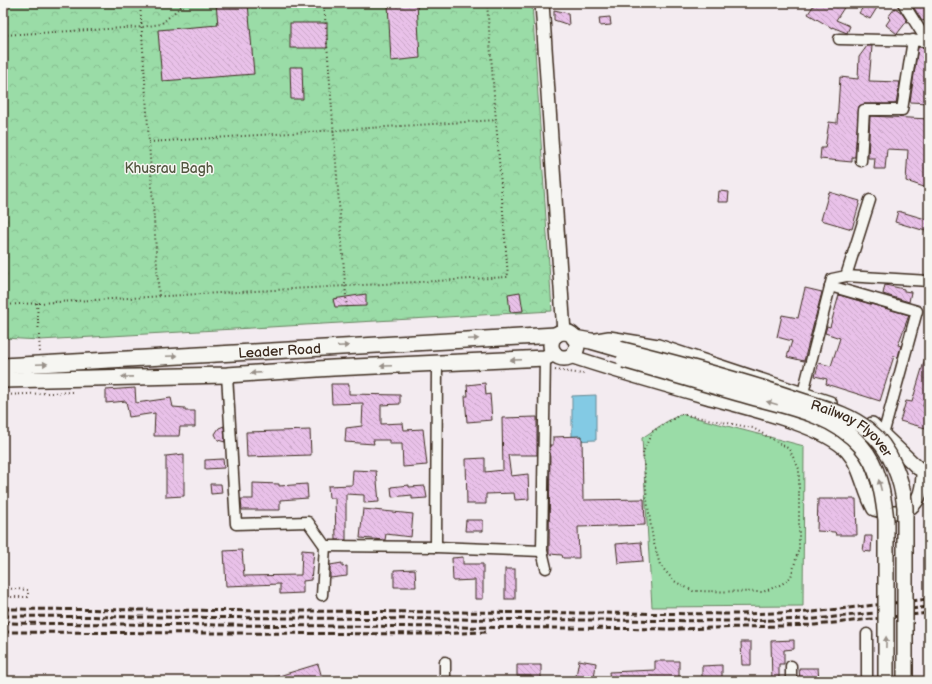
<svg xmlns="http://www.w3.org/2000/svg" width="932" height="684" viewBox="0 0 932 684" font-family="'Balsamiq Sans',sans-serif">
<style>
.park{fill:url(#park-crowns);stroke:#6a8362}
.pitch{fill:#9adca7;stroke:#6a8362}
.water{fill:#83cae4;stroke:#668a95}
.building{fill:url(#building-back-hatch);stroke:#3b2a1e}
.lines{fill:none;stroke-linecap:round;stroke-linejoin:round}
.minor-casing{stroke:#3b2a1e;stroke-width:13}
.tertiary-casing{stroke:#3b2a1e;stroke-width:16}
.secondary-casing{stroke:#3b2a1e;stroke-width:18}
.path{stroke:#3b2a1e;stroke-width:2;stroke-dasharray:1 3;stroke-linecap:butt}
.minor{stroke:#f6f6f2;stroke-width:10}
.tertiary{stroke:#f6f6f2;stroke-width:13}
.secondary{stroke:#f6f6f2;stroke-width:15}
.rail{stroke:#3b2a1e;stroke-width:3;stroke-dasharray:6 3;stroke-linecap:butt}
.secondary-bridge-casing{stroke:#3b2a1e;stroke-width:18;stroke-linecap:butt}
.secondary-bridge{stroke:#f6f6f2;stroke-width:15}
.oneway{fill:#989088}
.labels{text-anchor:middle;stroke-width:3;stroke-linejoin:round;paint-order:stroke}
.park-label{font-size:14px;fill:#535640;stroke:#f6f6f2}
.street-label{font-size:14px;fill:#3b2a1e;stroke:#f6f6f2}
</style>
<defs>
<pattern id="park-crowns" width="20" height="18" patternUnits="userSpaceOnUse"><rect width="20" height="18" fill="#9adca7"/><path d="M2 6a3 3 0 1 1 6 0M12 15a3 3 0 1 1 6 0" fill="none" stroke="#86bd8f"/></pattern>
<pattern id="building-back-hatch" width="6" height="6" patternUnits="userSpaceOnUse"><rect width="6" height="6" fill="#e9c1e9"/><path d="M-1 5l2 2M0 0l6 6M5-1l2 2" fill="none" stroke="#c9a6c7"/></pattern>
</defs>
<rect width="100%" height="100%" fill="#f3ebf0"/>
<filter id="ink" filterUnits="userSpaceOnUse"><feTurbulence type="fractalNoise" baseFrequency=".025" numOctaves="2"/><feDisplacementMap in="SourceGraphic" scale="8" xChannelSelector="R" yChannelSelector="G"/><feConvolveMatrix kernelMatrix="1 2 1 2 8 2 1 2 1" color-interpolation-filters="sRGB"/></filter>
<g filter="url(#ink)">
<polygon class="park" points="3,3 532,3 552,311 40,340 3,338"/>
<polygon class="pitch" points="681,414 804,446 803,606 652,607 642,438 666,422"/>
<polygon class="water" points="596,395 596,440 572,441 572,396"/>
<g class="building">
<polygon points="216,3 248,3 254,74 162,81 158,30 218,25"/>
<polygon points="388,3 417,3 420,58 391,61"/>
<polygon points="815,3 847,3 836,20 850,26 847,33 832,27 832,28 808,14"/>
<polygon points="866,3 880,3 870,19 859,13"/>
<polygon points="911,3 925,3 929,19 922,21"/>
<polygon points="895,8 901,12 907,21 897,34 886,25 890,19 888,17"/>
<polygon points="554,10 568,13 569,25 554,20"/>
<polygon points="610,17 611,25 600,26 599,18"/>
<rect x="290" y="23" width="37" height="25"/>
<polygon points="867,46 872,46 869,81 900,82 896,104 864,104 859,106 855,157 852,157 852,162 820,159 821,148 825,148 829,122 837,123 840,77 858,79 859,57"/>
<polygon points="918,47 929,48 929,103 910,102"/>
<polygon points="290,67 302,67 303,99 291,99"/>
<polygon points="870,116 929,119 927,188 906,181 908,150 887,149 885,169 874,169 875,158 868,158"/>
<polygon points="719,191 729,192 728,202 718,202"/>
<polygon points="829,192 860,201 852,229 821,220"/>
<polygon points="898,211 929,220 929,232 895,222"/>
<polygon points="885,285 904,289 904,291 911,292 909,302 883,294"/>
<polygon points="805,288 822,292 804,361 787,357 792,341 777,337 782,315 798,318"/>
<polygon points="520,292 523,311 510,312 508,294"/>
<polygon points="366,294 366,306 335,307 333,299"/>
<polygon points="839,295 909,315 898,345 901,346 898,357 894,356 880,401 826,384 827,379 815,376 819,363 831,366 840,338 825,333 827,326 830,327"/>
<polygon points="927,352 929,352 929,385 923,406 929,408 929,429 900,421 906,401 912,402"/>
<polygon points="485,383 486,395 490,394 492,420 467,422 465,396 468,396 467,385"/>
<polygon points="331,384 349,384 349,394 400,395 400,404 381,405 381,424 403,423 404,430 423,429 427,465 403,467 402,444 389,444 389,440 373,440 374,444 345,442 346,428 362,426 363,403 332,404"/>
<polygon points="135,388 136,403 171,398 173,407 185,408 185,411 195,411 195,427 180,427 179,436 154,436 155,413 129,417 126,401 106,403 106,390"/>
<polygon points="537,417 537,455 508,455 511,476 528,474 529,499 515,500 514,493 486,494 486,504 467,504 466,459 485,458 485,472 503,470 502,418"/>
<polygon points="224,426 225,442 218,440 215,434 219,428"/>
<polygon points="310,430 311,455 247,457 246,432"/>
<polygon points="582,436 583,500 644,499 645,525 578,527 579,558 563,558 562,555 549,554 550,445 553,445 553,437"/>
<polygon points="184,454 184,496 166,497 166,456"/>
<polygon points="223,459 224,468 205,469 205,460"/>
<polygon points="353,470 376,471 379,502 364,503 364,495 346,494 346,540 336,540 335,498 329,498 328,486 352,485"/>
<polygon points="253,483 279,484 279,486 307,484 308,498 280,500 280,510 242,510 241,499 253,499"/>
<polygon points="210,484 221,484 222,493 211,494"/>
<polygon points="409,485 409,487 425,486 427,498 412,499 412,495 392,497 391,487"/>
<polygon points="818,499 856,499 857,535 836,535 835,532 817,531"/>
<polygon points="363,509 413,514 411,537 386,534 385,540 360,538"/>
<polygon points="466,520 483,520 483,531 465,531"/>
<polygon points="865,536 872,536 871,552 863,551"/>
<polygon points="641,542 643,561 618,563 616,544"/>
<polygon points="242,550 244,576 301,575 302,550 314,551 311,580 303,581 303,593 280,594 280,584 226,586 224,551"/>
<polygon points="463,557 463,564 483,564 483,599 475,599 475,580 453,581 452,558"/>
<polygon points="342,563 342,567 347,566 347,576 330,578 330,565"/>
<polygon points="415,569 416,587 394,587 394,570"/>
<rect x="505" y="569" width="10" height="30"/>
<polygon points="794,640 794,649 784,650 784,664 779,664 779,681 772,681 771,641"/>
<polygon points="741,642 751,642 751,665 742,665"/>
<polygon points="579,660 596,663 594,679 576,676"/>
<polygon points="655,661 679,661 679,681 610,681 609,672 655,670"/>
<polygon points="318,664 323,681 269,681 269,679"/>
<polygon points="517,665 541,665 541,681 531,681 531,676 517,676"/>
<polygon points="722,665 722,681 702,681 702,666"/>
<polygon points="799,668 818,668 819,681 800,681"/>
</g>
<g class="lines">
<defs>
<g id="minor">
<polyline points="903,3 927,41"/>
<polyline points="839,39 929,41"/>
<polyline points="861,161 864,110 902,110 913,40"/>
<polyline points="846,276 929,281"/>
<polyline points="830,286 917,311 883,435"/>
<polyline points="545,358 542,551 546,568"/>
<polyline points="227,375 236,524 308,522 325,546 322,595"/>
<polyline points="803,393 832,279 846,276 870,200"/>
<polyline points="325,546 436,547 542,551"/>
<polyline points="436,547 437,364"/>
<polyline points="445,662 445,681"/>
<polyline points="791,681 791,666"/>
<polyline points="867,681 867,634"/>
</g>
<g id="tertiary">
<polyline points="542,3 564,333"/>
<polyline points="591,341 609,338 658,346 830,403"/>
<path d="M570 356C615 371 661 384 707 397 742 407 823 425 847 451 862 468 863 490 874 509 908 518 923 507 923 471L918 468"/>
<polyline points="872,424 918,468 926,471"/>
</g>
<g id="secondary">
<circle cx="564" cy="345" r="13"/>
<polyline points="574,338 591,341 619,349"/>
<path id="s1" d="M3 366 556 335"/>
<polyline points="3,380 227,375 333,368 545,358 554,353"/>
</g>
</defs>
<use href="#minor" class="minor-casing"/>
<use href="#tertiary" class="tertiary-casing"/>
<use href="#secondary" class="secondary-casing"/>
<g class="path">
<polyline points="140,3 159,297"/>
<polyline points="324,3 347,310"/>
<polyline points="3,35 142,27 161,24 185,3"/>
<polyline points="149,142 496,120"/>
<polyline points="37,303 40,353"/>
<polyline points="3,305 508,277 487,3"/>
<polyline points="555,370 583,374 584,371"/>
<polyline points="3,395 73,392"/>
<polygon points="681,414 753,428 789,449 799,469 799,548 791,577 782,584 763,592 693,591 674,581 660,565 653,540 647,500 643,452 652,432"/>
<polyline points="3,588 28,590 28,597 3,597"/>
</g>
<use href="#minor" class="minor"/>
<use href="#tertiary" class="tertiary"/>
<use href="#secondary" class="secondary"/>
<g class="rail">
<polyline points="3,609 738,614 813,612 929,599"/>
<polyline points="911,609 929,607"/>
<polyline points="3,616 739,621 815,619 875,613"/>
<polyline points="3,623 675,629 815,625 929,613"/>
<polyline points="3,632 432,634 486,632"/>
</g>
<defs>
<g id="secondary-bridge">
<path id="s2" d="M619 349C680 364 740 380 799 400 823 408 849 414 868 430 891 448 902 480 905 507V681"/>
<path d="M624 360C662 371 700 382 738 393 778 405 832 412 861 446 879 466 883 494 886 520V681"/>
</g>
</defs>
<use href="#secondary-bridge" class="secondary-bridge-casing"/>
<use href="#secondary-bridge" class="secondary-bridge"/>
</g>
<defs><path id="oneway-solid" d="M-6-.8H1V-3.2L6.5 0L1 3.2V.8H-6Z"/></defs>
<g class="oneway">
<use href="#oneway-solid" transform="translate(473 339) rotate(-3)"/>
<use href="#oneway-solid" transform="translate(343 346) rotate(-3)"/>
<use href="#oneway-solid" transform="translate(172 356) rotate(-3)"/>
<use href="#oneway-solid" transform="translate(516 360) rotate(177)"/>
<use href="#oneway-solid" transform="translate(42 364) rotate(-2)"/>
<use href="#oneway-solid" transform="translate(386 366) rotate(178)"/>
<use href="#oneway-solid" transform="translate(256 373) rotate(176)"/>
<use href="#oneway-solid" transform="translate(127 377) rotate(179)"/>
<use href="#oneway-solid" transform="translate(772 403) rotate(-164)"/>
<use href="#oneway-solid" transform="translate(880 485) rotate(-104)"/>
<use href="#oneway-solid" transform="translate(886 642) rotate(-89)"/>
</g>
</g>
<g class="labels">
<g class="park-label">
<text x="169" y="173">Khusrau Bagh</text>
</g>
<g class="street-label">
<text dy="5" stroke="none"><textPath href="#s1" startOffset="277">Leader Road</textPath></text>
<text dy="5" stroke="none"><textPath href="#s2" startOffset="248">Railway Flyover</textPath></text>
</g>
</g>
<rect width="932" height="684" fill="none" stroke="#f6f6f2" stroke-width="16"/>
<rect x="8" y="8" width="916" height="668" fill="none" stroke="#3b2a1e" stroke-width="1.5" filter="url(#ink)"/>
</svg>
